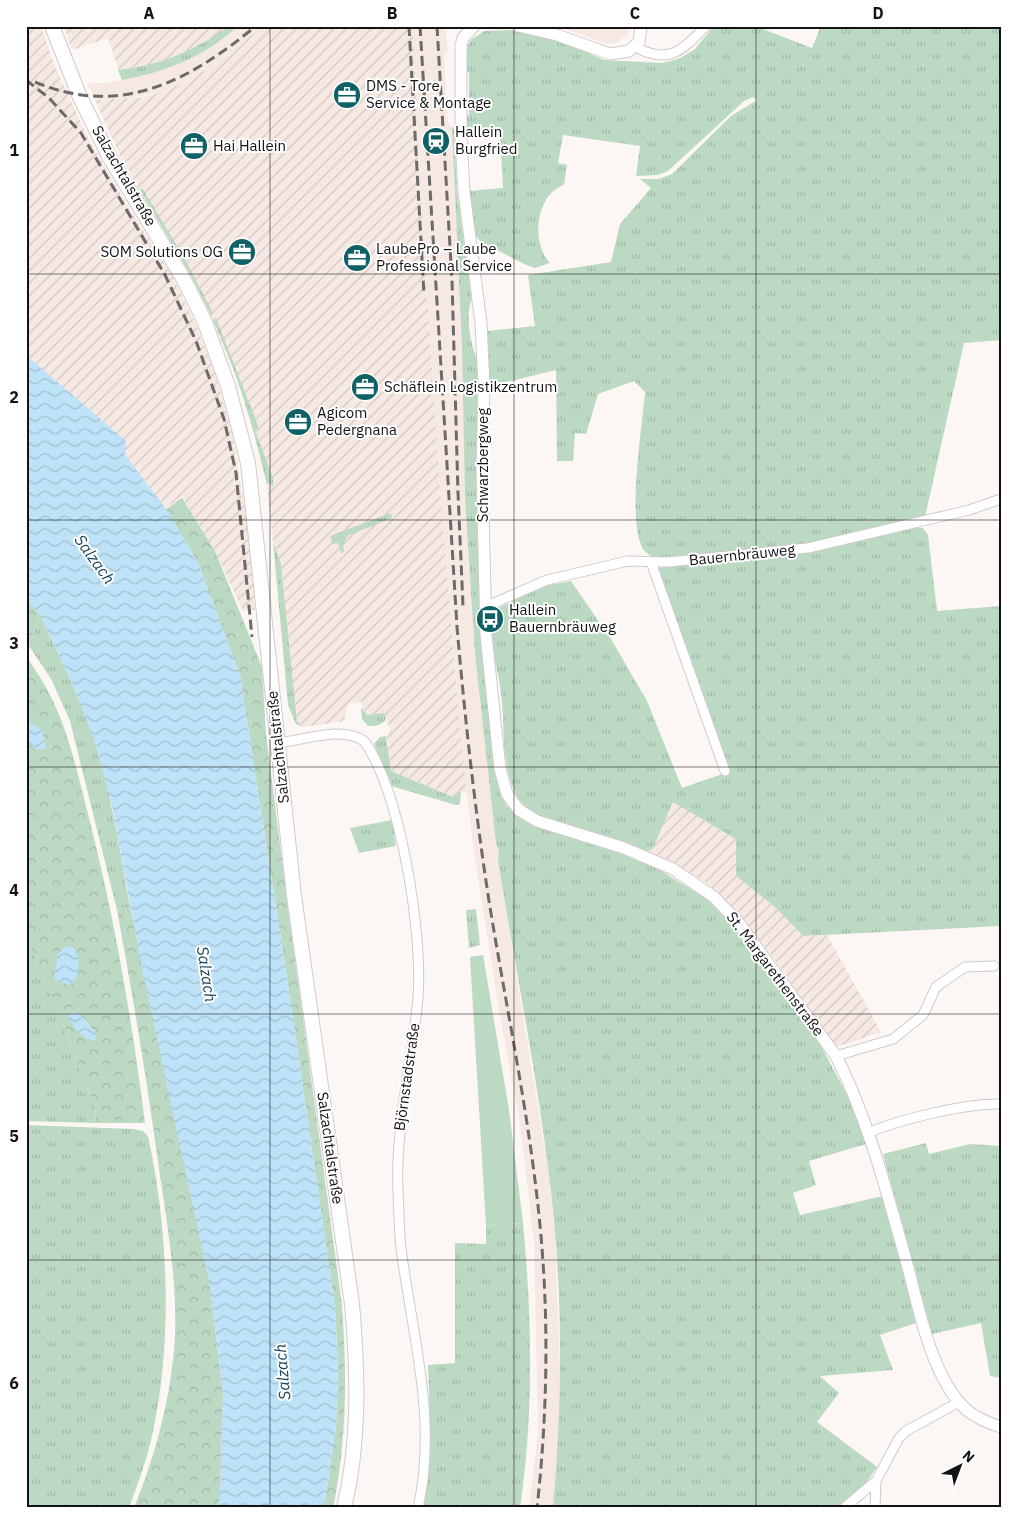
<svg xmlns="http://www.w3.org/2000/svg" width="1027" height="1534" viewBox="0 0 1027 1534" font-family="'IBM Plex Sans',sans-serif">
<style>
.built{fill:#f6e9e4}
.industrial{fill:url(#industrial-furrows)}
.grass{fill:url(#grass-tufts)}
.forest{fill:url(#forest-crowns)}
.garden{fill:#bcd9c4}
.water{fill:url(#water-waves)}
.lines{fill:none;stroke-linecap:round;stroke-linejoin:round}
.minor-casing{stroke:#d0cbc9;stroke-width:11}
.tertiary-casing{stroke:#d0cbc9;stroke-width:13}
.primary-casing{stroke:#d0cbc9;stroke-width:16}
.minor{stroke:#fff;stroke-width:9}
.tertiary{stroke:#fff;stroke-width:11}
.primary{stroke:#fff;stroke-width:14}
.rail{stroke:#6d6a69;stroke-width:3;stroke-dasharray:10 5;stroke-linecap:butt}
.grid{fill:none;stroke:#141212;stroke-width:1;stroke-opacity:0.55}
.labels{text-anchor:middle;stroke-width:4;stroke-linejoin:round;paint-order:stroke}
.poi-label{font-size:15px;fill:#141212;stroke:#fff;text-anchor:start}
.street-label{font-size:15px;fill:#141212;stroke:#fff}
.water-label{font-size:16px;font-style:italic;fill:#154359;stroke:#fff}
.neatline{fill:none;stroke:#141212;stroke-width:2}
.grid-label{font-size:16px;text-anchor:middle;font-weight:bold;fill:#141212}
</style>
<defs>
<pattern id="industrial-furrows" width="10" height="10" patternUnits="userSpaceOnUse" patternTransform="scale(1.25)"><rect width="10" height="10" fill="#f6e9e4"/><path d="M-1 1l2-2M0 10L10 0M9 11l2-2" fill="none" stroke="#d2c7c3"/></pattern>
<pattern id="grass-tufts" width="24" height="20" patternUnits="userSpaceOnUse" patternTransform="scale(1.25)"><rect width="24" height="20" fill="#bcd9c4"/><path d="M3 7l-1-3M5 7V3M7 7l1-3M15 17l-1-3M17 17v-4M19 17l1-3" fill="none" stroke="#a1b9a7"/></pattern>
<pattern id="forest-crowns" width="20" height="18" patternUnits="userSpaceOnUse" patternTransform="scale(1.25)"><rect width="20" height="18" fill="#bcd9c4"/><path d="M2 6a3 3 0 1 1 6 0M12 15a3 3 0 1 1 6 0" fill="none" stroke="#a1b9a7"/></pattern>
<pattern id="water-waves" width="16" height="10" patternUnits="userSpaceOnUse" patternTransform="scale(1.25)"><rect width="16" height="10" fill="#bee2f7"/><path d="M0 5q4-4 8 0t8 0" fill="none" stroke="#a2c1d3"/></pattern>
</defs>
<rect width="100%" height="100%" fill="#fcf7f5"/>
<g class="built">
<polygon points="237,26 245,26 244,29 248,26 264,26 212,66 185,82 157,93 125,99 95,100 87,83 104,83 133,78 169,68 202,52"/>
<polygon points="413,26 445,26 448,51 444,54 448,123 452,127 462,349 465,498 475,654 496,843 500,851 498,861 549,1175 555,1238 560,1371 559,1441 553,1508 529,1508 538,1432 534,1241 519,1117 499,1010 473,846 459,720 439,477 419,172"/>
<polygon points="556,26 630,26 628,34 618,42 608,44"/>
</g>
<g class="industrial">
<polygon points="26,26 41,26 54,64 89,140 129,208 170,272 195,322 217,379 233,438 249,535 255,610 243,611 215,551 182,497 165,508 125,455 26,356"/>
<polygon points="64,26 237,26 202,52 184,61 158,72 122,80 108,38 75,49 71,48"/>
<polygon points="264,26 413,26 419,172 439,477 459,720 467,794 461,791 453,797 391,771 387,737 390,729 384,714 366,715 361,702 348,704 345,718 341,722 303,727 297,721 281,564 273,542 266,481 254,429 235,373 207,308 182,260 121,158 95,100 138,98 158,93 185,82 212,66"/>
<polygon points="673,801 736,839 736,876 776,908 803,936 827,935 881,1032 836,1047 770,953 727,902 707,883 665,858 648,851 653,848"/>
</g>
<g class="grass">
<path d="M229 26H237C206 57 164 72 122 80L118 70C160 66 195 50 229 26Z"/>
<path d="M714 26H755L812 48 821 26H1001V340L964 343 925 517 811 544 662 560C655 558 644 554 641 545 628 514 642 428 645 392L634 381 598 394 586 434 575 433 573 461H557L556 370 490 386 487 331 535 326 528 275 611 262 620 224 651 188 640 179H658L672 174 731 116 757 100 753 97 744 101 668 171 658 175 636 176 640 146 563 135 558 163 567 165 564 185C535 195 531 243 550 263L535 268 524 264 480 241 474 234 469 191 503 188 500 137 466 138V115H469V72H465L468 45 472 39 484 31 509 30 559 40 604 60 662 63 678 59 694 50Z"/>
<path d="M452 127 454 128 457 191 472 300C465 313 470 345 477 358V527L481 642 495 769 501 796 507 806 529 823 597 844 658 869 707 899 729 922 819 1042 855 1110 866 1144 809 1161 816 1185 793 1193 800 1215 883 1196 916 1323 880 1335 893 1370 820 1376 839 1393 817 1422 877 1467 866 1483 839 1508H819L817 1505 812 1508H553C563 1397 563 1286 549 1175 536 1070 515 965 498 861L499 851 496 843 475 654 465 498 462 349Z"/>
<polygon points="142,188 185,259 213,313 211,315 193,279 140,190"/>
<path d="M216 318 259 428 255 430 273 478V486L266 481C253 425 237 372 213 320Z"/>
<polygon points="391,513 392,518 347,536 343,547 344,552 341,553 338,543 333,544 330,536"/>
<path d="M913 527 923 528 928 535 937 611 1001 606V926L803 936 776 908 736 876V839L673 802 653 848 648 851 535 815C526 807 517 800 513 788 501 759 505 724 501 693 498 665 485 636 496 609L545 586 571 581 611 639 647 701 682 788 728 772 656 568 796 553Z"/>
<polygon points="273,542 281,564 297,721 303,727 296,724 288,705"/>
<path d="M40 615C60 658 82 700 96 745 112 798 120 852 130 906L117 910 70 721 51 679 29 646Z"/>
<path d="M361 707 367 715 384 713 386 718C383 726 375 726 368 726L362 719Z"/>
<polygon points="386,736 391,771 453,797 461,791 460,804 456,805 391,786 374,744 380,737"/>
<polygon points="392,820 396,846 359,853 350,828"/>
<polygon points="476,909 480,945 469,948 466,910"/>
<polygon points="26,939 56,1005 95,1108 96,1123 26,1121"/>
<path d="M26 1125 133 1129 143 1131 148 1136C168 1227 173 1340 153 1431 148 1457 138 1483 129 1508H26Z"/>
<polygon points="926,1143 929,1154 970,1144 1001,1146 1001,1378 990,1376 981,1323 932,1334 883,1154"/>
<path d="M523 1223C532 1318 534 1413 520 1508H422C432 1460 430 1413 428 1365L455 1363V1243L486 1244V1226Z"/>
</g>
<g class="forest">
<path d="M182 498 215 551 262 667 266 734 288 908 342 1305C347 1373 347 1441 333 1508H324L336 1426 338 1369 335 1308 289 991 240 675 198 563 166 509Z"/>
<polygon points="26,598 40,615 29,646 26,641"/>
<path d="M26 657C64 706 73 756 88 814 114 915 132 1019 145 1123H96L95 1108 56 1005 26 939V742L37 750 29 720 26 719Z"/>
<path d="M130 906 210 1285 223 1394 220 1497 218 1508H134C156 1454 172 1394 175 1335 177 1280 167 1223 159 1169 147 1082 133 996 117 910Z"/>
</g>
<polygon class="garden" points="483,955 509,1110 523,1223 486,1226 470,957"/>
<g class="water">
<polygon points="26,355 126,441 125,455 167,510 198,563 240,675 289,991 335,1308 338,1369 336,1426 324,1508 218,1508 220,1497 223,1394 210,1286 143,973 112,806 96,745 74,687 40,615 26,598"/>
<polygon points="26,719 42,730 46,749 37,750 26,742"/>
<path d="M69 946 76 950C79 962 81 979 69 985L54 979 58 954 63 948Z"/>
<path d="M73 1012 82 1016 96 1033V1041C81 1039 74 1029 68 1016Z"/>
</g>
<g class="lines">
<defs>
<g id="minor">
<path d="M635 47C670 65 681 51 706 26"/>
<polyline points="651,562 725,771"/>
<polyline points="485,607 547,580 628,561 668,562 808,548 969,510 1001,499"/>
<path d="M277 743C303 741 341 725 364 741 401 792 423 935 418 998 412 1064 395 1127 398 1193 399 1211 399 1230 401 1248 412 1335 438 1420 418 1508"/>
<polyline points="836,1056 893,1039 923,1015 936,987 965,967 994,966"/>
<path d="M870 1132C902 1119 966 1103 1001 1104"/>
<polyline points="844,1508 876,1481 899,1438 906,1431 959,1402"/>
<polyline points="875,1508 876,1481"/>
</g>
<g id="tertiary">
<path d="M474 26 463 38 461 46V139L464 192 481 323 484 386 482 470 486 635 500 769 507 794 519 810 537 821 624 848 673 869 714 897 738 922 836 1056C869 1121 886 1190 906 1260 918 1304 929 1367 959 1402 969 1415 985 1422 1001 1427"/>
<polyline points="518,26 557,35 610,54 629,51 639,42 641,26"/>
</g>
<path id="primary" d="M52 26 79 95 109 156 183 278 204 320 228 386 248 463 294 896 352 1304C358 1371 360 1442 344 1508"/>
</defs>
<use href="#minor" class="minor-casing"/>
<use href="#tertiary" class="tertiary-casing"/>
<use href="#primary" class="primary-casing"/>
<use href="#minor" class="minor"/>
<use href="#tertiary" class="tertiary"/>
<use href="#primary" class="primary"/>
<g class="rail">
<polyline points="409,26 424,295"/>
<path d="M420 26 457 627C465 719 475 810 489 901 507 1013 531 1123 541 1236 549 1327 547 1418 537 1508"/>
<polyline points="437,26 452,281 458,493 463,606"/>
<polyline points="26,80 49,98 81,133 165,275 196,341 224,419 236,473 252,637"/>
<path d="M35 82C121 118 189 81 256 26"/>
</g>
</g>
<path class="grid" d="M270 26V1508M514 26V1508M756 26V1508M26 274H1001M26 520H1001M26 767H1001M26 1014H1001M26 1260H1001"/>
<defs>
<symbol id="office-disc" viewBox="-11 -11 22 22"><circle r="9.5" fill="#106165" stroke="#fff"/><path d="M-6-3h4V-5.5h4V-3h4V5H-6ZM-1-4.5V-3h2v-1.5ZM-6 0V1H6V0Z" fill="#fff"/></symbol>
<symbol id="station-disc" viewBox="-11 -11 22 22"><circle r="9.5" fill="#106165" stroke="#fff"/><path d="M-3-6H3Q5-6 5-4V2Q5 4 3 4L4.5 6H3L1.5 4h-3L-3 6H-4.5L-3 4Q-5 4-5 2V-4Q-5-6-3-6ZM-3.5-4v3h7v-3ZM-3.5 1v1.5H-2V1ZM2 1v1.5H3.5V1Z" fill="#fff"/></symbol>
<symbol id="bus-disc" viewBox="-11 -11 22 22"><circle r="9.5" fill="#106165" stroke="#fff"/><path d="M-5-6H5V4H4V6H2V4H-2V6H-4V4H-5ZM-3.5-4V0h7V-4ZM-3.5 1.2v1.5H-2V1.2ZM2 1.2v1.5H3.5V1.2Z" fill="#fff"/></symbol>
</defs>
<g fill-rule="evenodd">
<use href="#office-disc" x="331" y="79" width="32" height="32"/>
<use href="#station-disc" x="420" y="125" width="32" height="32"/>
<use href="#office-disc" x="178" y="130" width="32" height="32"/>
<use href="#office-disc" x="226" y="236" width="32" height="32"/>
<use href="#office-disc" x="341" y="242" width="32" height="32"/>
<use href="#office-disc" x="349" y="371" width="32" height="32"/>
<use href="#office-disc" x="282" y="406" width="32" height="32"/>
<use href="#bus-disc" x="474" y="603" width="32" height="32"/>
</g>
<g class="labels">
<g class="poi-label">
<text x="366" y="91">DMS - Tore<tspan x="366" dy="17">Service &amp; Montage</tspan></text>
<text x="455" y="137">Hallein<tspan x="455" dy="17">Burgfried</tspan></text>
<text x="213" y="151">Hai Hallein</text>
<text x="376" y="254">LaubePro – Laube<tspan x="376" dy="17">Professional Service</tspan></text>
<text x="223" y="257" text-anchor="end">SOM Solutions OG</text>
<text x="384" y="392">Schäflein Logistikzentrum</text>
<text x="317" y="418">Agicom<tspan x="317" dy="17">Pedergnana</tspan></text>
<text x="509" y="615">Hallein<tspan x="509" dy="17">Bauernbräuweg</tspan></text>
</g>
<g class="street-label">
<text transform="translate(124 176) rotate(60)" y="5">Salzachtalstraße</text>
<text transform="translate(483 465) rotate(-90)" y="5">Schwarzbergweg</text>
<text transform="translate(742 555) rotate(-6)" y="5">Bauernbräuweg</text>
<text transform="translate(278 747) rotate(-96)" y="5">Salzachtalstraße</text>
<text transform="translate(775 974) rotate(53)" y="5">St. Margarethenstraße</text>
<text transform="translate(407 1077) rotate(-82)" y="5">Björnstadstraße</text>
<text transform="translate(330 1148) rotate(82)" y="5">Salzachtalstraße</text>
</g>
<g class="water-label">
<text transform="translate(95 559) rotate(54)" y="6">Salzach</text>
<text transform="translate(207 974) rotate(81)" y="6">Salzach</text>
<text transform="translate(282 1372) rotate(-95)" y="6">Salzach</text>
</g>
</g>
<rect width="1027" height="1534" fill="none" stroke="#ffffff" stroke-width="55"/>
<g transform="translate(960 1466) rotate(42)" stroke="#ffffff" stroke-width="4" paint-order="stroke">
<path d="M0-4L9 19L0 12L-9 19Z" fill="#141212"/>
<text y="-8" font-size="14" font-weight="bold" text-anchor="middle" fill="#141212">N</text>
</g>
<rect x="28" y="28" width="972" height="1478" class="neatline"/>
<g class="grid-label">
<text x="149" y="19">A</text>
<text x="392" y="19">B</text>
<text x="635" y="19">C</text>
<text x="878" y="19">D</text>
<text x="14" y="156">1</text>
<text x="14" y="403">2</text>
<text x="14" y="649">3</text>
<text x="14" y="896">4</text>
<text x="14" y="1142">5</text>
<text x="14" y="1389">6</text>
</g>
</svg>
